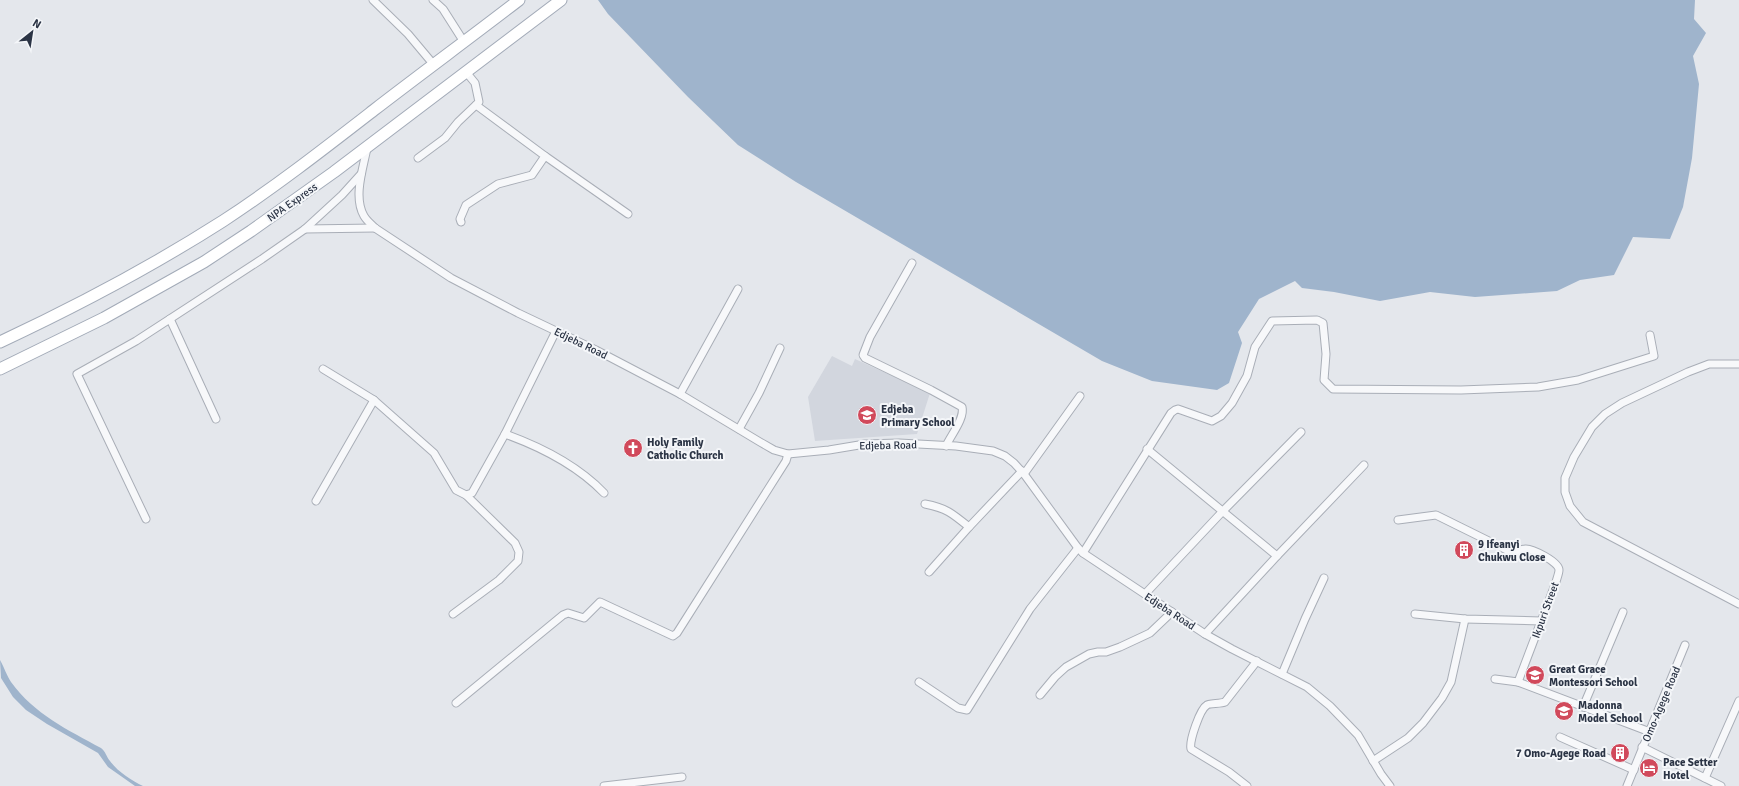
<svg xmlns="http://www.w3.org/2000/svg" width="1739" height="786" viewBox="0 0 1739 786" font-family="Signika,sans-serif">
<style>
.built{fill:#d2d6de}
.water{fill:#9fb4cc}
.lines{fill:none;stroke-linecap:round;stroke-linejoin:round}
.minor-casing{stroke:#a9aeb7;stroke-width:9}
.primary-casing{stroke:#a3abb8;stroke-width:13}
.minor{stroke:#f7f8fa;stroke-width:7}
.primary{stroke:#fff;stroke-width:11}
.labels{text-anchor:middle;stroke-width:4;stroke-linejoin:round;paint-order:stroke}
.street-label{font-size:11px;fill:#2b3445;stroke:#f4f6f9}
.poi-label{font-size:11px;font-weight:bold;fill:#2b3445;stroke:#f4f6f9;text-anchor:start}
</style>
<rect width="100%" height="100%" fill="#e4e7ec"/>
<polygon class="built" points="832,356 852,366 855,359 930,393 917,434 815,441 808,397"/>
<g class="water">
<polygon points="598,0 1695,0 1694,19 1706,33 1693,56 1699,84 1692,158 1683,207 1670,239 1633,237 1614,275 1580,280 1557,291 1475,297 1430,292 1380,301 1334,292 1302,288 1295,281 1259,299 1238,332 1242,343 1229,383 1217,390 1152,381 1102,361 796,182 738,145 688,97 634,41 608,14"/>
<path d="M0 660C4 667 7 676 11 682 34 714 68 730 101 748 106 752 106 756 110 761 117 771 132 781 143 786H135L108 767 98 753 47 724 26 710 13 697 1 678Z"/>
</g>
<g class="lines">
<defs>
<g id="minor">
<polyline points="373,0 408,34 434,65"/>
<polyline points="433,0 443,9 464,42"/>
<path d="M367 148C363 169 353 197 364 216 367 221 371 224 375 228L451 278 518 313 596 350 680 394 760 442 774 450 788 454 829 450 865 444 899 443 956 446 993 451 1005 456 1014 463 1024 474 1078 548 1083 553 1205 634 1232 649 1307 687 1330 706 1358 735 1381 774 1390 786"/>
<polyline points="545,156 628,214"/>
<polyline points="418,158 445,138 458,122 479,102 475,83 466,72"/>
<polyline points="461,222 460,219 466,205 498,184 532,175 545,156 476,105"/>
<polyline points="305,229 375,228"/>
<path d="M912 263 870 337 863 355 865 358 931 390 962 407C965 418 951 435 946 446"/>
<polyline points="170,319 216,419"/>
<polyline points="1739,364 1709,364 1688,372 1622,403 1605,414 1592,427 1574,457 1565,478 1565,492 1570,506 1583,522 1739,604"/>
<polyline points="323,369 374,400"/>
<polyline points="680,394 738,289"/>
<polyline points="739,429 759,393 780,348"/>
<path d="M505 434C541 447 577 465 604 493"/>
<polyline points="1147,449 1277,556"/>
<polyline points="1024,474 1080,396"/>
<polyline points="316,501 374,400 434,453 456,490 466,495 472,493 505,434 556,331"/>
<path d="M925 504C946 508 952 513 969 527"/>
<polyline points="146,519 77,374 136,341 262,259 305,229 342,195 361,174"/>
<path d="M1398 520 1436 515 1513 553C1516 552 1521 549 1525 549 1532 548 1559 562 1559 570 1559 573 1557 578 1556 582L1518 682"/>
<polyline points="1083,553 1171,413 1175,410 1178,409 1212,421 1221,416 1232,403 1247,376 1255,347 1272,321 1317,320 1323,323 1326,354 1324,380 1333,389 1461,390 1538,387 1578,380 1654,356 1650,335"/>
<polyline points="929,572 969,527 1022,471"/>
<polyline points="1145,594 1222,512 1301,432"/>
<polyline points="453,614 499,580 518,561 519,552 515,543 466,495"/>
<polyline points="1415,614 1465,619 1541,621"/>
<polyline points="1205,634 1277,556 1364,465"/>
<polyline points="1282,674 1305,619 1324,578"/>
<polyline points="1495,679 1518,682 1650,732"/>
<polyline points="919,682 958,708 967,710 1030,609 1078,548"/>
<polyline points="1040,695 1055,677 1066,667 1089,654 1098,652 1106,652 1120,647 1150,633 1172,612"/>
<polyline points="456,703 563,615 568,613 584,618 600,602 673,636 677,633 786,461 788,454"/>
<polyline points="1583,707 1623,612"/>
<polyline points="1560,737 1634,770"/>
<polyline points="1642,747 1721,786"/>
<polyline points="1373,761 1408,738 1423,723 1442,698 1451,682 1465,619"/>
<polyline points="1705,778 1739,701"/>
<polyline points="604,786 682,777"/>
<path d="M1247 786 1229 772 1191 749C1189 741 1200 709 1207 705 1209 703 1221 704 1225 702L1257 661"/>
<polyline points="1627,786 1685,645"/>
</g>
<g id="primary">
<path d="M0 342C77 306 151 267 223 221 275 187 325 148 374 110 422 73 471 37 519 0"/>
<polyline points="0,369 104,318 204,262 251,231 334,172 561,0"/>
</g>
</defs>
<use href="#minor" class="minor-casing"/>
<use href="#primary" class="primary-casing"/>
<use href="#minor" class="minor"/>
<use href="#primary" class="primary"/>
</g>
<defs>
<symbol id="school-disc" viewBox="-11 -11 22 22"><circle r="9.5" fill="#d1495b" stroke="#f4f6f9"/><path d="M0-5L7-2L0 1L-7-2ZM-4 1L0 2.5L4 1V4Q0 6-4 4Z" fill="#fff"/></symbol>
<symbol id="church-disc" viewBox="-11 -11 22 22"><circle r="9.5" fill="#d1495b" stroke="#f4f6f9"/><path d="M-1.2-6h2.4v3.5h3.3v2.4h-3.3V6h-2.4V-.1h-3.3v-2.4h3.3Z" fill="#fff"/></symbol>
<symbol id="building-disc" viewBox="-11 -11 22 22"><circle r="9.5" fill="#d1495b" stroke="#f4f6f9"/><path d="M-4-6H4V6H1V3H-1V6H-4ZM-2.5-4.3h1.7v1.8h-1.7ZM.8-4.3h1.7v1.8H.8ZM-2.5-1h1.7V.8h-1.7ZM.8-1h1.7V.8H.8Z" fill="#fff"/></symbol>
<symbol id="hotel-disc" viewBox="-11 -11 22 22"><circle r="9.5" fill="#d1495b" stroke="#f4f6f9"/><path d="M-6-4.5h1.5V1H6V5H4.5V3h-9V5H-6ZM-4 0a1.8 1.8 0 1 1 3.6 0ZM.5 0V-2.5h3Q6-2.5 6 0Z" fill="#fff"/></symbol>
</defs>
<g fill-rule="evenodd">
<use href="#school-disc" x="856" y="404" width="22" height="22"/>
<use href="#church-disc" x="622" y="437" width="22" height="22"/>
<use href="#building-disc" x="1453" y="539" width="22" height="22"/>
<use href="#school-disc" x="1524" y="664" width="22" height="22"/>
<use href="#school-disc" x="1553" y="700" width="22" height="22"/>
<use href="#building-disc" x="1609" y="742" width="22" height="22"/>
<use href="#hotel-disc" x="1638" y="757" width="22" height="22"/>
</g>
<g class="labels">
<g class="street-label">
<text transform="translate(292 202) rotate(-35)" y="4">NPA Express</text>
<text transform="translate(581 343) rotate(26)" y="4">Edjeba Road</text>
<text transform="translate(888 445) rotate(-1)" y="4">Edjeba Road</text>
<text transform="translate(1545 610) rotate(-70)" y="4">Ikpuri Street</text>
<text transform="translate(1170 611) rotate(33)" y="4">Edjeba Road</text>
<text transform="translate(1661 704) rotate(-67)" y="4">Omo-Agege Road</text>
</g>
<g class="poi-label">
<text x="881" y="413">Edjeba<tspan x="881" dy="13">Primary School</tspan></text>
<text x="647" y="446">Holy Family<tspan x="647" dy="13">Catholic Church</tspan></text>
<text x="1478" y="548">9 Ifeanyi<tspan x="1478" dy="13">Chukwu Close</tspan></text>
<text x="1549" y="673">Great Grace<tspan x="1549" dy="13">Montessori School</tspan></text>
<text x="1578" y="709">Madonna<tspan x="1578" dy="13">Model School</tspan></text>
<text x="1606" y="757" text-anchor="end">7 Omo-Agege Road</text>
<text x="1663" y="766">Pace Setter<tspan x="1663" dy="13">Hotel</tspan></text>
</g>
</g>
<g transform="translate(32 32) rotate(30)" stroke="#f4f6f9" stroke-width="3" paint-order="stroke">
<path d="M0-3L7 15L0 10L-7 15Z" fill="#2b3445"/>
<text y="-6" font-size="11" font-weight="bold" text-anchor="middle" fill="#2b3445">N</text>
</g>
</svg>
